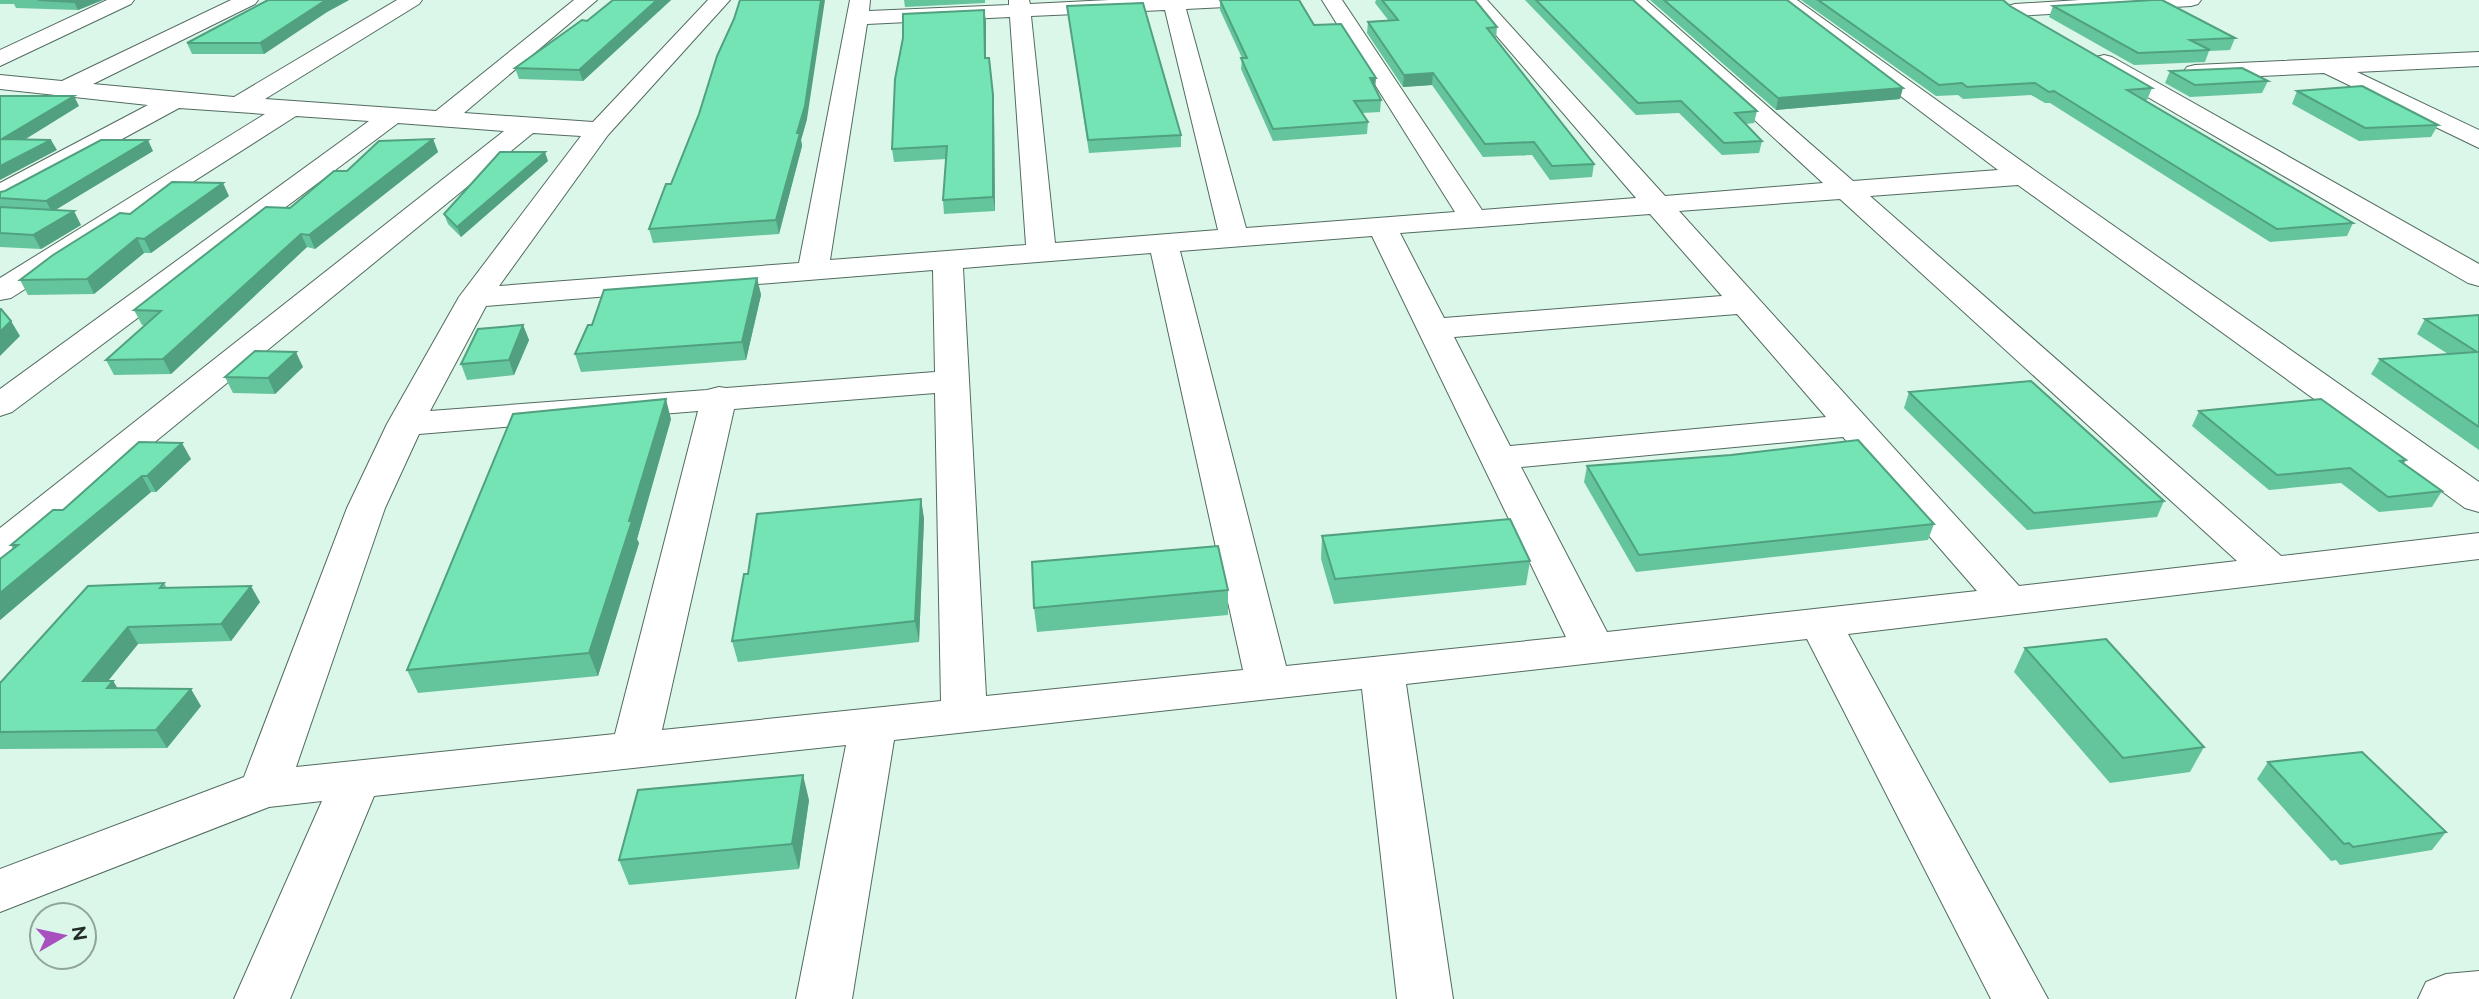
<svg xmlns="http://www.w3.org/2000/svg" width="2479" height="999" viewBox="0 0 2479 999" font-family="Raleway,sans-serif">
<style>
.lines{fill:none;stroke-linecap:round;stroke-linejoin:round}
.minor-casing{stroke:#526b5f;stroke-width:2}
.minor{fill:#fff;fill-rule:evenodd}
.wall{fill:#64c49c}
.shaded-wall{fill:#51a07f}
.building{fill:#74e4b5;stroke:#51a07f;stroke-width:2}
</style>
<rect width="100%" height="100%" fill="#dbf7e9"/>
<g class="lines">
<defs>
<g id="minor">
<polygon points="107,0 134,0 131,4 0,66 0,50"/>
<path d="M231 0H258L255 4 93 84 234 97 397 0H422L419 4 265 99 436 111 574 0H597L464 113 593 122 708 0H730L608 135 499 286 799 263 850 0H870L869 11 1009 5V0H1029L1030 4 1109 0H1255L1252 4 1245 6 1186 9 1246 228 1455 212 1322 0H1342L1482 210 1636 198 1466 0H1487L1665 196 1823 183 1624 0H1646L1853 181 1998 170 1774 0H1797L2034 170 2479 482V512L2465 508 2018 185 1870 196 2281 556 2479 533V559L1848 634 2048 999H1991L1807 639 1406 684 1453 999H1397L1362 689 894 740 852 999H796L846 745 374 796 290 999H234L322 801 269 807 0 912V869L244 777 347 508 387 424 459 297 581 136 533 133 14 557 0 561V528L504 131 398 123 12 412 0 416V389L369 121 296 116 11 298 0 300V278L265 114 179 108 10 200 0 202V183L148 105 0 89V75L62 81ZM1165 10 1218 230 1055 243 1031 16ZM1010 17 1026 245 830 260 867 24ZM1840 199 2237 561 2019 586 1679 211ZM1650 214 1722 296 1444 318 1400 233ZM1372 236 1566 637 1286 666 1180 251ZM1151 253 1243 670 986 696 963 268ZM933 270 935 372 726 388 719 387 707 390 430 411 486 306ZM1737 314 1826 417 1510 446 1454 337ZM935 393 941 701 662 730 734 409ZM698 411 615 734 296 767 385 508 419 434ZM1843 437 1977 591 1607 632 1521 467Z"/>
<polygon points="2080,0 2201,0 2198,4 2191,6 2015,16 2008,14 2004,10 2008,6 2015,4"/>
<polygon points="2479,52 2479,66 2357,72 2479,130 2479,148 2324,73 2195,79 2187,77 2183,72 2187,67 2195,65"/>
<polygon points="2104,55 2112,57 2479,264 2479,286 2468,283 2096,67 2092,62 2096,57"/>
<polygon points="2479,971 2479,999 2418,999 2426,982 2446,974"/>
</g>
</defs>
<use href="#minor" class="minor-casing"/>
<use href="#minor" class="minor"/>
</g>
<g class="wall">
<polygon points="0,0 103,0 78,10 16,8 14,4 0,4"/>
<polygon points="268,0 349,0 327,12 264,54 192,54 187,43"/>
<polygon points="613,0 671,0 583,81 519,79 515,68 587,21"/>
<polygon points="904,0 985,0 985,3 905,7"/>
<polygon points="1220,0 1314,25 1375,89 1381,100 1380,112 1362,113 1368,122 1367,134 1273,141 1241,69 1242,58 1220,10"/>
<polygon points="1376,0 1475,0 1497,27 1496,39 1594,164 1592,177 1550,180 1532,155 1483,157 1432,85 1403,87 1367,33 1368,22 1389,21 1375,3"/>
<polygon points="1525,0 1633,0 1757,111 1754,123 1746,124 1762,141 1759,153 1722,155 1679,113 1636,115"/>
<polygon points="1650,0 1787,0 1900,99 1776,110"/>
<polygon points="1801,0 2003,0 2010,6 2152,88 2147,100 2145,100 2353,223 2347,236 2270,242 2050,103 2045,103 2031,95 1963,99 1958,95 1936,96"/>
<polygon points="1067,6 1181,135 1181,147 1089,153"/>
<polygon points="2053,6 2235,38 2230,50 2209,51 2205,62 2134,65 2049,17"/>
<polygon points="986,21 986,58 994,108 995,211 944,214 943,200 946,159 894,162 892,149"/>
<polygon points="2170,71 2268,81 2262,93 2190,97 2165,83"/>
<polygon points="2297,91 2438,125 2431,137 2359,141 2292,104"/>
<polygon points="699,114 807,119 801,140 802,146 779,234 653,243 649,229 671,184"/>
<polygon points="433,139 438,152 315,249 307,247 171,374 114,375 106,360 146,325 142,325 134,310 290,208 347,171"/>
<polygon points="153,151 55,210 81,225 41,249 0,247 0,192"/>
<polygon points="548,161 461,237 448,224 444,214"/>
<polygon points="229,196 151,253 144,253 94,294 28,295 20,280 130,214"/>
<polygon points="757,278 761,295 746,360 581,372 575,354"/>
<polygon points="2479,315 2479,450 2371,374 2380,359 2448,354 2417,334 2425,319"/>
<polygon points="523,325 529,340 514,375 467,380 461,364"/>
<polygon points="303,367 275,394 233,393 225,377"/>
<polygon points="1909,392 2164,501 2157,517 2027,530 1904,408"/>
<polygon points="2199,411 2406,460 2404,464 2442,491 2432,507 2379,512 2341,483 2269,490 2192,426"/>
<polygon points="671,419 637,539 639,543 598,676 418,693 407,670"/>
<polygon points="139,442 191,459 156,492 151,492 0,620 0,559 13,549 11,545 63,510"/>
<polygon points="1587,466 1934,524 1928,540 1636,572 1584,482"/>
<polygon points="921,499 924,519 919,642 738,662 732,641 748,574"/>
<polygon points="1322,536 1530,561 1526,585 1334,604 1321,559"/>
<polygon points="164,583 167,588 260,602 231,641 138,644 108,681 113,681 117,688 201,706 167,748 0,749 0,682"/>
<polygon points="1228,590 1228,615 1037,632 1034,608"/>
<polygon points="2025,648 2204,747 2190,772 2110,783 2014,672"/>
<polygon points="2268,762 2446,832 2432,850 2340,865 2336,860 2331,861 2257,779"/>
<polygon points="809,800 799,869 629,885 619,860"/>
</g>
<g class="shaded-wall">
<polygon points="78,0 103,0 78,10 74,2"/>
<polygon points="326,0 349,0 327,12 264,54 260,43"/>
<polygon points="657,0 671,0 583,81 579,70"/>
<polygon points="821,0 825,0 807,119 801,140 802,146 779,234 776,220 797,133"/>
<polygon points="984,10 986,21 986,70 985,58"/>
<polygon points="1433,73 1432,85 1403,87 1404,75"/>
<polygon points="1370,78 1376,78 1375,90"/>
<polygon points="1903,88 1900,99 1776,110 1778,98"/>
<polygon points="993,95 994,108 995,211 993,197"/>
<polygon points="74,96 79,106 8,150 2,139"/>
<polygon points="433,139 438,152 315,249 309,235"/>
<polygon points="51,140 57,150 0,180 0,166"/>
<polygon points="148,140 153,151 52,212 46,201"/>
<polygon points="545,152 548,161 461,237 457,227"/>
<polygon points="223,183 229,196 151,253 144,239"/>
<polygon points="74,211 81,225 41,249 33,235"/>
<polygon points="301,234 307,247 171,374 163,359"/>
<polygon points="137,238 144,253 94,294 87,279"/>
<polygon points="757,278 761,295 746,360 742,342"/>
<polygon points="11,321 20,336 0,356 0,332"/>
<polygon points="523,325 529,340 514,375 509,360"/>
<polygon points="296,352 303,367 275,394 268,378"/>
<polygon points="666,399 671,419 637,539 639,543 598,676 589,653"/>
<polygon points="182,443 191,459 156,492 147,476"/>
<polygon points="142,476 151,492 0,620 0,593"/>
<polygon points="921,499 924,519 919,642 915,621"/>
<polygon points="251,586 260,602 231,641 221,624"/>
<polygon points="128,627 138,644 94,698 83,681"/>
<polygon points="113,681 124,698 107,688"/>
<polygon points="191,689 201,706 167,748 156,730"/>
<polygon points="803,775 809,800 799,869 792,844"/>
</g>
<g class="building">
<polygon points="38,0 78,0 74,2"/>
<polygon points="268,0 326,0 260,43 187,43"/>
<polygon points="613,0 657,0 579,70 515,68 582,20 587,21"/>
<polygon points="740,0 821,0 805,106 797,133 800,133 776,220 649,229 666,184 671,184 699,114 717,56 734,19"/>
<polygon points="1220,0 1299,0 1314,25 1341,24 1376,78 1370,78 1381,100 1354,101 1368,122 1273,129 1241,58 1247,58"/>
<polygon points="1382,0 1475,0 1497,27 1487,28 1594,164 1552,166 1534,142 1485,144 1433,73 1404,75 1368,22 1398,20"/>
<polygon points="1536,0 1633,0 1757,111 1735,113 1762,141 1724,143 1681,101 1638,103"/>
<polygon points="1664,0 1787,0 1903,88 1778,98"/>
<polygon points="1818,0 2003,0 2010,6 2152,88 2127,90 2353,223 2277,229 2054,91 2049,92 2035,83 1967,87 1962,83 1939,85"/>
<polygon points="2153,0 2162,0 2235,38 2190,40 2210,50 2138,53 2053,6"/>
<polygon points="1143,3 1181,135 1088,140 1067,6"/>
<polygon points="984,10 985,58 989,58 993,95 993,197 943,200 947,146 892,149 895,79 903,38 903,14"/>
<polygon points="2242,68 2268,81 2195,85 2170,71"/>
<polygon points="2362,86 2438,125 2365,128 2297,91"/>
<polygon points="0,96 74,96 2,139 51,140 0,166"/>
<polygon points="433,139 309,235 301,234 163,359 106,360 161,311 134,310 266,207 290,208 334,171 347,171 379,141"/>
<polygon points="101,140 148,140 46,201 0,198 0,192 5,191"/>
<polygon points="500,152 545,152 457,227 444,214"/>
<polygon points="172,182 223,183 144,239 137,238 87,279 20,280 53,255 120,213 130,214"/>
<polygon points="0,207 74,211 33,235 0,233"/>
<polygon points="757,278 742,342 575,354 588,325 592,325 604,290"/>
<polygon points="0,309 1,309 11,321 0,332"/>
<polygon points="2479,315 2479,427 2380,359 2477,352 2425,319"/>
<polygon points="523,325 509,360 461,364 478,329"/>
<polygon points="255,351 296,352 268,378 225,377"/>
<polygon points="2031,381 2164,501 2034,513 1909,392"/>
<polygon points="666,399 629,521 632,521 589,653 407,670 513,414"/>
<polygon points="2321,399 2406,460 2400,461 2442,491 2388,497 2350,468 2277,475 2199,411"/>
<polygon points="1858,440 1934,524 1639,555 1587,466 1731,455"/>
<polygon points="139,442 182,443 147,476 142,476 0,593 0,559 18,545 11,545 53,510 63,510"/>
<polygon points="921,499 915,621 732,641 744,574 748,574 757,514"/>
<polygon points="1510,519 1530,561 1335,579 1322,536"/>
<polygon points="1218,546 1228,590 1034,608 1032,562"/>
<polygon points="164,583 160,588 251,586 221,624 128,627 83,681 113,681 107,688 191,689 156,730 0,732 0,682 1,682 88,586"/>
<polygon points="2106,639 2204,747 2123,758 2025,648"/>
<polygon points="2362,752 2446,832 2353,847 2349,843 2344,844 2268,762"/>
<polygon points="803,775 792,844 619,860 638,790"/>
</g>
<g transform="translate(63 936) rotate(81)"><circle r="33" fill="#dbf7e9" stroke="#91a69b" stroke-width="2"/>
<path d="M0-5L12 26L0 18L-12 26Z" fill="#a750be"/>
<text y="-10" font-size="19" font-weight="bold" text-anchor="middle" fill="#222c27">N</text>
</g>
</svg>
